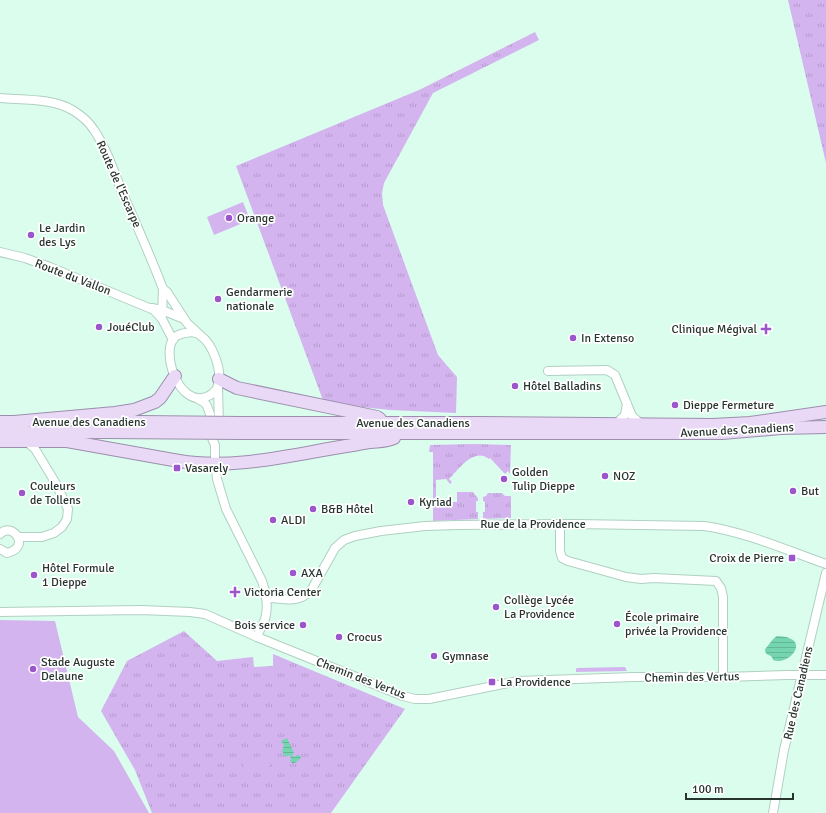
<svg xmlns="http://www.w3.org/2000/svg" width="826" height="813" viewBox="0 0 826 813" font-family="Signika,sans-serif">
<style>
.grass{fill:url(#grass-tufts)}
.pitch{fill:#d3b4ee}
.water{fill:url(#water-rules)}
.lines{fill:none;stroke-linecap:round;stroke-linejoin:round}
.minor-casing{stroke:#b0d0c2;stroke-width:10}
.primary-casing{stroke:#9c8fac;stroke-width:14}
.minor{stroke:#fff;stroke-width:8}
.primary{stroke:#e9d9f6;stroke-width:12}
.primary-bridge-casing{stroke:#9c8fac;stroke-width:14;stroke-linecap:butt}
.primary-bridge{stroke:#e9d9f6;stroke-width:12}
.poi-dot{fill:#9a56ca;stroke:#fff;stroke-width:1.5}
.labels{text-anchor:middle;stroke-width:3.5;stroke-linejoin:round;paint-order:stroke}
.street-label{font-size:12px;fill:#28352f;stroke:#fff}
.poi-label{font-size:12px;fill:#28352f;stroke:#fff;text-anchor:start}
</style>
<defs>
<pattern id="grass-tufts" width="24" height="20" patternUnits="userSpaceOnUse"><rect width="24" height="20" fill="#d3b4ee"/><path d="M3 7l-1-3M5 7V3M7 7l1-3M15 17l-1-3M17 17v-4M19 17l1-3" fill="none" stroke="#b59bcc"/></pattern>
<pattern id="water-rules" width="6" height="5" patternUnits="userSpaceOnUse"><rect width="6" height="5" fill="#75d5b1"/><path d="M0 2.5h6" fill="none" stroke="#65b799"/></pattern>
</defs>
<rect width="100%" height="100%" fill="#dbfdee"/>
<g class="grass">
<polygon points="788,0 826,0 826,163"/>
<polygon points="535,32 539,40 433,93 384,183 382,193 383,205 438,355 457,377 456,413 390,410 324,403 236,166 419,90"/>
<path d="M474 444 511 445 510 474 508 471 505 474 490 458 489 459C474 447 459 469 449 479L452 482 450 484 446 479 436 480V502H457V492H473L475 495 478 498V501H476V512H478V519L433 521V452H429L430 445Z"/>
<polygon points="488,493 502,493 505,496 511,496 511,518 483,519 483,512 485,512 485,502 483,501 483,497 486,496"/>
<polygon points="184,631 217,661 253,657 254,667 273,666 273,654 405,709 331,813 152,813 135,770 101,711 127,661"/>
<polygon points="625,667 627,671 576,672 576,669 577,668"/>
</g>
<g class="pitch">
<polygon points="243,202 250,220 214,235 207,217"/>
<polygon points="0,620 55,621 78,717 114,751 149,813 0,813"/>
<polygon points="266,754 270,766 247,774 242,762"/>
</g>
<g class="water">
<path d="M777 636C814 637 789 667 773 660L772 657C768 654 765 655 765 649 770 644 771 640 777 636Z"/>
<polygon points="287,738 294,753 292,754 294,757 297,755 299,755 301,757 300,759 295,763 292,763 290,761 291,759 290,755 285,757 282,751 284,745 281,741"/>
</g>
<g class="lines">
<defs>
<g id="minor">
<path d="M0 98C23 100 54 98 74 111 82 116 89 122 94 130 107 149 114 172 123 194 137 226 151 257 163 289L167 292 187 323 201 336"/>
<polyline points="0,252 25,258 50,267 154,310 162,319 173,340"/>
<polyline points="152,308 162,310 184,319"/>
<polyline points="162,315 163,289"/>
<path d="M192 332C195 333 198 333 200 335 213 344 224 373 217 388 215 392 210 396 206 397 178 407 160 350 175 337 180 333 186 333 192 332Z"/>
<polyline points="548,371 607,370 615,375 627,404 632,416 641,424"/>
<polyline points="218,386 219,427"/>
<path d="M198 399 205 403 207 406 210 414 211 436 215 445V458L217 479 226 509 262 581C266 593 269 606 265 619 263 625 259 631 257 637"/>
<polyline points="616,424 625,415 627,404"/>
<polyline points="560,524 560,551 562,558 568,561 626,577 641,579 654,578 716,581 721,588 723,597 723,677"/>
<path d="M0 534C12 521 32 547 7 553L0 549"/>
<polyline points="18,537 42,537 54,533 62,527 67,519 68,509 55,482 35,449 26,441"/>
<path d="M267 598C285 598 298 605 312 589L335 548 344 540 355 536 381 531 425 526 457 525 575 524 704 526C746 532 786 550 826 564"/>
<polyline points="0,612 141,610 190,612 205,614 257,637 403,696 415,699 429,699 518,681 634,677 723,677 787,675 826,675"/>
<polyline points="773,813 784,750 826,573"/>
</g>
<g id="primary">
<polyline points="219,379 237,388 377,417 380,419"/>
<polyline points="0,422 21,422"/>
<polyline points="14,422 115,413 134,410 155,402 160,398 175,376"/>
<polyline points="93,422 140,422"/>
<polyline points="241,423 476,423 713,425 750,423 826,412"/>
<polyline points="0,433 105,432"/>
<polyline points="241,433 722,433 781,428 826,427"/>
<path d="M0 441H67L179 461C234 470 291 455 346 446 354 445 362 443 370 442 378 441 386 442 394 438"/>
</g>
</defs>
<use href="#minor" class="minor-casing"/>
<use href="#primary" class="primary-casing"/>
<use href="#minor" class="minor"/>
<use href="#primary" class="primary"/>
<defs>
<g id="primary-bridge">
<polyline points="140,422 241,423"/>
<polyline points="105,432 241,433"/>
</g>
</defs>
<use href="#primary-bridge" class="primary-bridge-casing"/>
<use href="#primary-bridge" class="primary-bridge"/>
</g>
<g class="poi-dot">
<circle cx="229" cy="218" r="4"/>
<circle cx="31" cy="235" r="4"/>
<circle cx="218" cy="299" r="4"/>
<circle cx="99" cy="327" r="4"/>
<path d="M764 323h4v4h4v4h-4v4h-4v-4h-4v-4h4z"/>
<circle cx="573" cy="338" r="4"/>
<circle cx="515" cy="386" r="4"/>
<circle cx="675" cy="405" r="4"/>
<rect x="173" y="464" width="8" height="8" rx="2"/>
<circle cx="605" cy="476" r="4"/>
<circle cx="504" cy="479" r="4"/>
<circle cx="793" cy="491" r="4"/>
<circle cx="22" cy="493" r="4"/>
<circle cx="411" cy="502" r="4"/>
<circle cx="313" cy="509" r="4"/>
<circle cx="273" cy="520" r="4"/>
<rect x="788" y="554" width="8" height="8" rx="2"/>
<circle cx="293" cy="573" r="4"/>
<circle cx="34" cy="575" r="4"/>
<path d="M233 586h4v4h4v4h-4v4h-4v-4h-4v-4h4z"/>
<circle cx="496" cy="607" r="4"/>
<circle cx="617" cy="624" r="4"/>
<circle cx="303" cy="625" r="4"/>
<circle cx="339" cy="637" r="4"/>
<circle cx="434" cy="656" r="4"/>
<circle cx="33" cy="669" r="4"/>
<rect x="488" y="678" width="8" height="8" rx="2"/>
</g>
<g class="labels">
<g class="street-label">
<text transform="translate(119 184) rotate(66)" y="4">Route de l'Escarpe</text>
<text transform="translate(73 277) rotate(21)" y="4">Route du Vallon</text>
<text x="89" y="426">Avenue des Canadiens</text>
<text x="413" y="427">Avenue des Canadiens</text>
<text transform="translate(737 430) rotate(-3)" y="4">Avenue des Canadiens</text>
<text x="533" y="528">Rue de la Providence</text>
<text transform="translate(692 677) rotate(-1)" y="4">Chemin des Vertus</text>
<text transform="translate(361 678) rotate(21)" y="4">Chemin des Vertus</text>
<text transform="translate(798 693) rotate(-77)" y="4">Rue des Canadiens</text>
</g>
<g class="poi-label">
<text x="237" y="222">Orange</text>
<text x="39" y="232">Le Jardin<tspan x="39" dy="14">des Lys</tspan></text>
<text x="226" y="296">Gendarmerie<tspan x="226" dy="14">nationale</tspan></text>
<text x="107" y="331">JouéClub</text>
<text x="757" y="333" text-anchor="end">Clinique Mégival</text>
<text x="581" y="342">In Extenso</text>
<text x="523" y="390">Hôtel Balladins</text>
<text x="683" y="409">Dieppe Fermeture</text>
<text x="185" y="472">Vasarely</text>
<text x="512" y="476">Golden<tspan x="512" dy="14">Tulip Dieppe</tspan></text>
<text x="613" y="480">NOZ</text>
<text x="30" y="490">Couleurs<tspan x="30" dy="14">de Tollens</tspan></text>
<text x="801" y="495">But</text>
<text x="419" y="506">Kyriad</text>
<text x="321" y="513">B&amp;B Hôtel</text>
<text x="281" y="524">ALDI</text>
<text x="784" y="562" text-anchor="end">Croix de Pierre</text>
<text x="42" y="572">Hôtel Formule<tspan x="42" dy="14">1 Dieppe</tspan></text>
<text x="301" y="577">AXA</text>
<text x="244" y="596">Victoria Center</text>
<text x="504" y="604">Collège Lycée<tspan x="504" dy="14">La Providence</tspan></text>
<text x="625" y="621">École primaire<tspan x="625" dy="14">privée la Providence</tspan></text>
<text x="295" y="629" text-anchor="end">Bois service</text>
<text x="347" y="641">Crocus</text>
<text x="442" y="660">Gymnase</text>
<text x="41" y="666">Stade Auguste<tspan x="41" dy="14">Delaune</tspan></text>
<text x="500" y="686">La Providence</text>
</g>
</g>
<path d="M686 793v6h107v-6" fill="none" stroke="#28352f" stroke-width="2"/>
<text x="692" y="793" font-size="12" fill="#28352f" stroke="#ffffff" stroke-width="3" paint-order="stroke">100 m</text>
</svg>
